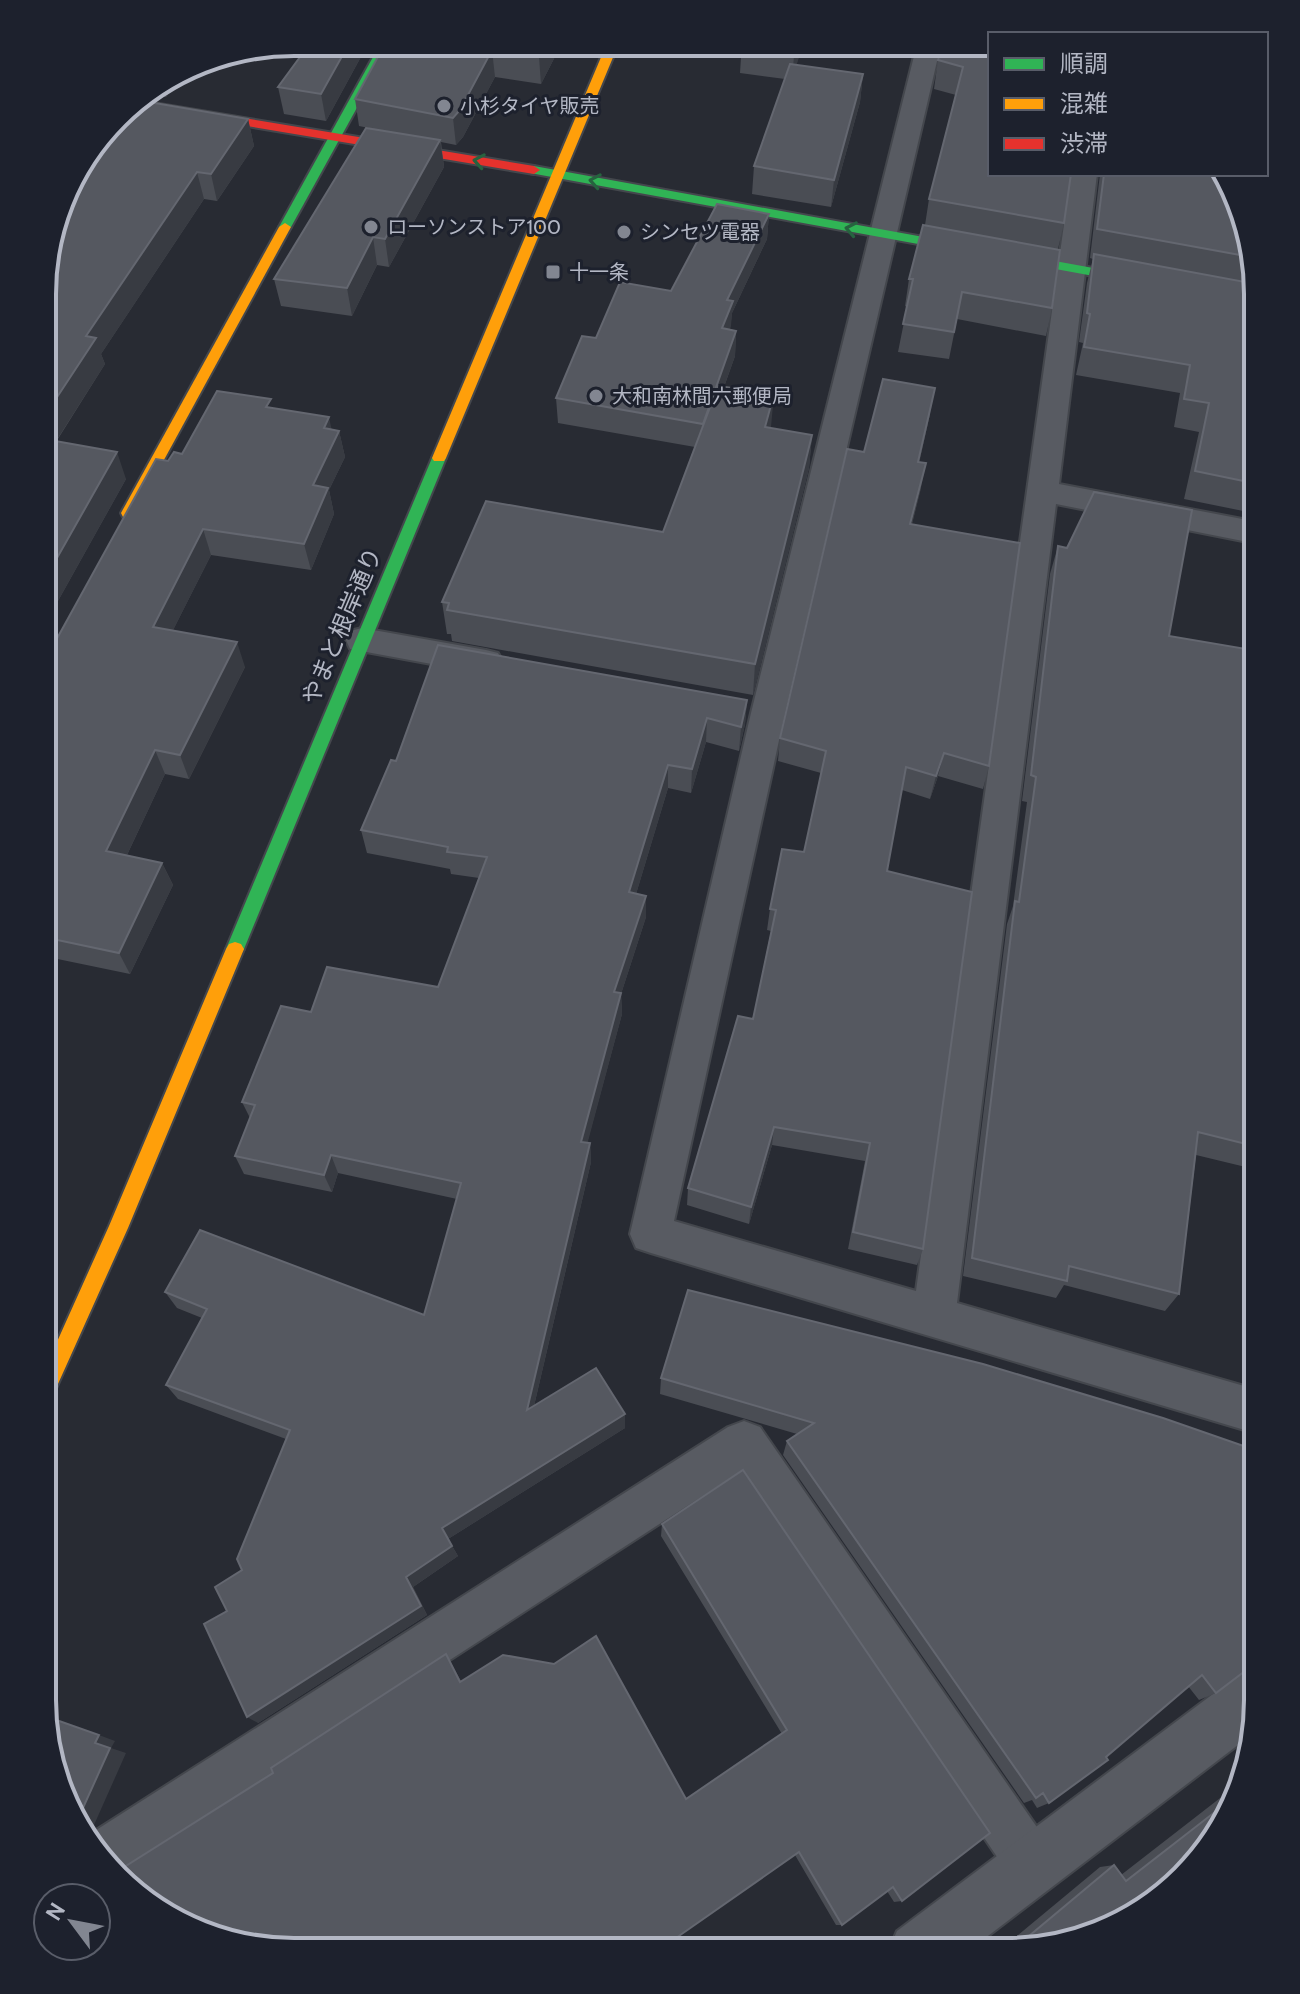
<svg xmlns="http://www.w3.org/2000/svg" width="1300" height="1994" viewBox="0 0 1300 1994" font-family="Cabin,'Noto Sans JP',sans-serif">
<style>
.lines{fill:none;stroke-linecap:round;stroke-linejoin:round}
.lane-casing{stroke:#44474d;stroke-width:4}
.street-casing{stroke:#44474d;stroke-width:4}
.fast-casing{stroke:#44474d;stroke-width:4}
.slow-casing{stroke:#44474d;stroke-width:4}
.jam-casing{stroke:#44474d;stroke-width:4}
.lane{fill:#585b62;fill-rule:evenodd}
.street{fill:#585b62;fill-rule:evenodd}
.fast{fill:#30b455;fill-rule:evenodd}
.slow{fill:#ff9f0a;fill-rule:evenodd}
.jam{fill:#e5322d;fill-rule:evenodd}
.wall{fill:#4a4d54}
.shaded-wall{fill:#383b42}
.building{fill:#555860;stroke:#646770;stroke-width:2}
.oneway{stroke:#26633f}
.poi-dot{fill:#828691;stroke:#1d212d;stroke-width:3}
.labels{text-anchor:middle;stroke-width:6;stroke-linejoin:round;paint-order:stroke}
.far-poi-label{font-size:20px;fill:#b3b7c4;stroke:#1d212d;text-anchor:start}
.street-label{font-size:24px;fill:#b3b7c4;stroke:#1d212d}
.rim{fill:none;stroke:#b3b7c4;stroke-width:4}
</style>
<rect width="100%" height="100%" fill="#282b33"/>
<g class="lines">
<defs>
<g id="lane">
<polygon points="917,44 941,44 785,713 674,1221 916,1291 1071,174 1097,174 1059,484 1258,522 1258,544 1056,504 957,1303 1258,1390 1258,1434 651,1253 636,1248 630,1234 751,713"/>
<polygon points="362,628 486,650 498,653 503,662 498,671 486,674 350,649 346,640 350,631"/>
<polygon points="744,1421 760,1427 1050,1846 1057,1864 1050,1882 1032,1889 1014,1882 738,1473 123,1872 120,1873 90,1834 728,1427"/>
</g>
<polygon id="street" points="1257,1668 1257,1717 1251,1735 967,1952 888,1952 897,1931 1237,1676"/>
<g id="fast">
<polygon points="384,45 390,48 291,227 281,230 279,227 378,48"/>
<polygon points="534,166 1148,278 1155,282 1148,286 530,173 530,167"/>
<polygon points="439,453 446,458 244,949 241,954 229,954 226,949 432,458"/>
</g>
<g id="slow">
<polygon points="607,43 619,43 446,458 444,461 434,461 432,458"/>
<polygon points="285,223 291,227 135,513 128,518 123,517 121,513 279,227"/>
<polygon points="235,942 241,944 244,949 128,1228 49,1404 42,1407 43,1373 109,1226 226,949 229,944"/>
</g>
<polygon id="jam" points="135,100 534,166 540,170 534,174 127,106"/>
</defs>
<use href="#lane" class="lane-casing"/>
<use href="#street" class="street-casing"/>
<use href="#fast" class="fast-casing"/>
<use href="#slow" class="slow-casing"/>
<use href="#jam" class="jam-casing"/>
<use href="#lane" class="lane"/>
<use href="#street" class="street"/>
<use href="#fast" class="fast"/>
<use href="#slow" class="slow"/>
<use href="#jam" class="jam"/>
</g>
<g class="wall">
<polygon points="369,42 326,121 284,114 278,87"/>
<polygon points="386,42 562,43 541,84 495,77 463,137 456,145 441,142 444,167 389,267 377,265 352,316 281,306 274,279 369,128 359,126 355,99"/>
<polygon points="712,43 803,44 796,65 863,74 860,102 831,207 752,194 754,166 785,79 740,73 741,57 712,54"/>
<polygon points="990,44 1064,223 1058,249 1052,308 1046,336 957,319 949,359 898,352 907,307 905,306 909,279 925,225 929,199 956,95 934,89 938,60"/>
<polygon points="186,71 166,97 145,94"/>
<polygon points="147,102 248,119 254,146 217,201 204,199 101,354 105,364 56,442 126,479 44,626 44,260"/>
<polygon points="1100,174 1221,174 1239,197 1258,294 1258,514 1184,499 1199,432 1174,427 1180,393 1076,375 1083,343 1079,342 1087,283 1093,259 1090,258"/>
<polygon points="769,214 767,239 732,313 730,329 736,331 735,356 724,387 771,428 812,435 809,468 753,695 452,641 451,634 447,634 442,602 663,532 695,447 558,423 556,398 596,338 671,291"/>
<polygon points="273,408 332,429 339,431 345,457 329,490 334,514 311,570 211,555 173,630 245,667 189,779 165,774 127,855 162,863 173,885 130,974 43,956 44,654 49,653 168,461"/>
<polygon points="930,414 919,462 921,488 912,524 989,766 983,789 938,776 930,799 902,790 887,871 923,1249 917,1265 848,1249 865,1161 772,1145 749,1224 687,1205 688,1188 753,1019 771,931 767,930 770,909 804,852 821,773 778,761 780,738 864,452"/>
<polygon points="1058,546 1169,636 1258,651 1258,1170 1196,1155 1179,1294 1165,1311 1064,1285 1056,1298 963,1276 1007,924 1013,906 1027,802 1022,801 1050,574"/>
<polygon points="747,700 745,724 739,751 706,742 691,793 668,788 636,894 646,896 646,917 621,994 622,1014 587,1143 590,1143 591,1162 534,1406 625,1428 448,1539 458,1556 413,1587 427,1615 258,1723 227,1611 286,1439 178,1399 166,1385 202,1318 177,1308 165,1292 424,1315 457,1199 338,1173 332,1192 244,1174 235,1156 250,1118 242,1102 311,1012 438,987 479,878 451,874 450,869 367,853 361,830 396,761"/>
<polygon points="688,1290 1257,1666 1248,1669 1216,1693 1199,1700 1188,1686 1049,1803 1037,1808 1032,1800 1024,1803 783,1455 787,1441 797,1434 660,1394 661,1378"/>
<polygon points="662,1524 902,1901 894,1902 887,1891 842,1925 836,1925 795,1855 676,1938 273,1773 446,1654 461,1681 686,1799 782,1734 661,1536"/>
<polygon points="1250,1740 1244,1757 1237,1749"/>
<polygon points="1233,1788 1215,1841 1103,1933 1017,1950 1011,1941 1100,1867 1114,1865 1121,1875"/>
</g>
<g class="shaded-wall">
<polygon points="350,42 369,42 326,121 321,94"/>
<polygon points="547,43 562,43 541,84 539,57"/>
<polygon points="795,44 803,44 792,80"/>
<polygon points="492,50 495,77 463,137 456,145 453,118"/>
<polygon points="186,71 166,97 163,84"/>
<polygon points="863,74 860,102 831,207 834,180"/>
<polygon points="145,94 151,118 137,100"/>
<polygon points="248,119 254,146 217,201 211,174"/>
<polygon points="440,140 444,167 389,267 385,239"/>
<polygon points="197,172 204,199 101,354 105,364 44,460 44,417 86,336"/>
<polygon points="769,214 767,239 732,313 731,326 721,353 722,328 727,300"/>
<polygon points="373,237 377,265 352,316 347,288"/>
<polygon points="736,331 735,356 702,448 703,424"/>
<polygon points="935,388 930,414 914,487 918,462"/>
<polygon points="774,394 771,427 765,427"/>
<polygon points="329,417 334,441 339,431 345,457 329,490 334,514 311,570 304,544 313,485 324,428"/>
<polygon points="812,435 809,468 753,695 755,664"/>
<polygon points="117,452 126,479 44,626 44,581"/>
<polygon points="926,463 921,488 905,549 910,524"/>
<polygon points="203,529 211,555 162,652 153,627"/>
<polygon points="237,642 245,667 189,779 180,755"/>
<polygon points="747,700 745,724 739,751 741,727"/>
<polygon points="707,718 706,742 691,793 692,769"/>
<polygon points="155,750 165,774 118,874 106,851"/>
<polygon points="944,753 938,776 930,799 936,776"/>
<polygon points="668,765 668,788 630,914 629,892"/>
<polygon points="162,863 173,885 130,974 119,953"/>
<polygon points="646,896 646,917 621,994 622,1014 583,1160 581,1142 614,992"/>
<polygon points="774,1127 772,1145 749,1224 751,1207"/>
<polygon points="590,1143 591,1162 530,1423 527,1410"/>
<polygon points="331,1155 338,1173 332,1192 324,1175"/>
<polygon points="625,1414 625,1428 448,1539 442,1528"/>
<polygon points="452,1546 458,1556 413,1587 427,1615 258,1723 247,1717 406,1577"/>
<polygon points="99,1735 115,1741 111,1748 126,1753 90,1834 78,1819 95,1743"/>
</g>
<g class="building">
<polygon points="311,42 350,42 321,94 278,87"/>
<polygon points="386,42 547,43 539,57 492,50 460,110 453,118 355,99"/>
<polygon points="942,44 990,44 990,174 1071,174 1064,223 929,199 963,67 938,60"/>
<polygon points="790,64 863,74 834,180 754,166"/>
<polygon points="138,98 137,100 248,119 211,174 197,172 86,336 96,338 44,417 44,260 75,168 128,104"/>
<polygon points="366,128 440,140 385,239 373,237 347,288 274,279"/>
<polygon points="1104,174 1221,174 1239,197 1251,257 1097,229"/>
<polygon points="717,204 769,214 727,300 733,301 722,328 736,331 703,424 556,398 582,336 596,338 620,282 671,291"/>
<polygon points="923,225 1060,250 1052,308 962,292 954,332 903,324 913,279 909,279"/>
<polygon points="1094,254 1256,284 1258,294 1258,484 1195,471 1209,403 1184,399 1190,365 1084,347 1090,314 1087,313"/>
<polygon points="883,379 935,388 918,462 926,463 910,524 1020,543 989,766 944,753 936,776 906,767 887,871 972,892 923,1249 853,1232 870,1143 774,1127 751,1207 688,1188 738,1016 753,1019 776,910 770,909 782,849 804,852 826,751 780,738 847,449 864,452"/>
<polygon points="718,386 774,394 765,427 812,435 755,664 447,610 449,603 442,602 486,501 663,532"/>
<polygon points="217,391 271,399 266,407 329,417 324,428 339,431 313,485 328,488 304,544 203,529 153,627 237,642 180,755 155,750 106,851 162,863 119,953 43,937 44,654 49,653 156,459 168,461 174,452 182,454"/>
<polygon points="44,439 117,452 44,581"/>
<polygon points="1094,492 1192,510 1169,636 1258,651 1258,1147 1198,1132 1179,1294 1069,1266 1067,1281 972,1258 1015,901 1019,902 1036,777 1031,775 1058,546 1067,548"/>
<polygon points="438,645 747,700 741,727 707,718 692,769 668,765 629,892 646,896 614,992 621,993 581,1142 590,1143 527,1410 596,1368 625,1414 442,1528 452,1546 406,1577 421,1606 247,1717 204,1624 227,1611 215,1587 242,1570 237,1559 290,1430 166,1385 207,1309 165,1292 200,1230 424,1315 461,1183 331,1155 324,1175 235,1156 255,1105 242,1102 281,1006 311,1012 327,967 438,987 487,857 447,852 448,847 361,830 391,760 396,761"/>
<polygon points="688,1290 983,1364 1163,1418 1258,1451 1257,1664 1253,1665 1216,1693 1202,1675 1106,1757 1108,1760 1049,1803 1043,1793 1036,1798 787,1441 814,1423 661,1378"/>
<polygon points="743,1470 990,1833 902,1901 893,1887 842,1925 799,1852 676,1938 677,1940 662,1951 261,1950 141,1900 118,1871 273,1773 271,1768 446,1654 460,1682 503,1655 554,1664 596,1636 686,1799 787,1730 662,1524"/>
<polygon points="45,1716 99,1735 95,1743 110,1748 78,1819 61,1797"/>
<polygon points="1229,1801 1215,1841 1160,1900 1103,1933 1027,1948 1023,1941 1114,1865 1126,1881"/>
</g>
<defs><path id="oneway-chevron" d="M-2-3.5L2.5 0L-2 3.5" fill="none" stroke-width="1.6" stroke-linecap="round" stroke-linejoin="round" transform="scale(2)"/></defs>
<g class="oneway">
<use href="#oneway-chevron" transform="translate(479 161) rotate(-170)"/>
<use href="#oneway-chevron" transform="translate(595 181) rotate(-170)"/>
<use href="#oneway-chevron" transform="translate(851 229) rotate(-169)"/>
</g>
<g class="poi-dot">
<circle cx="444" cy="106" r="8"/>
<circle cx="371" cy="227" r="8"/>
<circle cx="624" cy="232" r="8"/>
<rect x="545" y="264" width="16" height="16" rx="4"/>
<circle cx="596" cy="396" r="8"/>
</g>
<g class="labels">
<g class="far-poi-label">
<text x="460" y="113">小杉タイヤ販売</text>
<text x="387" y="234">ローソンストア100</text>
<text x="640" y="239">シンセツ電器</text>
<text x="569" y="279">十一条</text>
<text x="612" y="403">大和南林間六郵便局</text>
</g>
<g class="street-label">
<text transform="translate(342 626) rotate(-67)" y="8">やまと根岸通り</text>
</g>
</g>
<path d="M0 0H1300V1994H0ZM294 56H1006A238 238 0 0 1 1244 294V1700A238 238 0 0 1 1006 1938H294A238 238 0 0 1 56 1700V294A238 238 0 0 1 294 56Z" fill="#1d212d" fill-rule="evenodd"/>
<path class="rim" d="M294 56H1006A238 238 0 0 1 1244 294V1700A238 238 0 0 1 1006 1938H294A238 238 0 0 1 56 1700V294A238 238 0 0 1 294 56Z"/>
<rect x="988" y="32" width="280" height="144" fill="#1d212d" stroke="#595d69" stroke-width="2"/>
<rect x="1004" y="58" width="40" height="12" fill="#30b455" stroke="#595d69" stroke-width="2"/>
<text x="1060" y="72" font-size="24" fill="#b3b7c4">順調</text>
<rect x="1004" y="98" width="40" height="12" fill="#ff9f0a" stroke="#595d69" stroke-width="2"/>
<text x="1060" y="112" font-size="24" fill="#b3b7c4">混雑</text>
<rect x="1004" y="138" width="40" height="12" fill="#e5322d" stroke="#595d69" stroke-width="2"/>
<text x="1060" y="152" font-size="24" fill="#b3b7c4">渋滞</text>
<g transform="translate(72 1922) rotate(302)"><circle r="38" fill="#1d212d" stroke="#595d69" stroke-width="2"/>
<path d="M0-6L14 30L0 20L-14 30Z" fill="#828691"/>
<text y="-12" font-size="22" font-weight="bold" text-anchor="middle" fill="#b3b7c4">N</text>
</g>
</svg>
